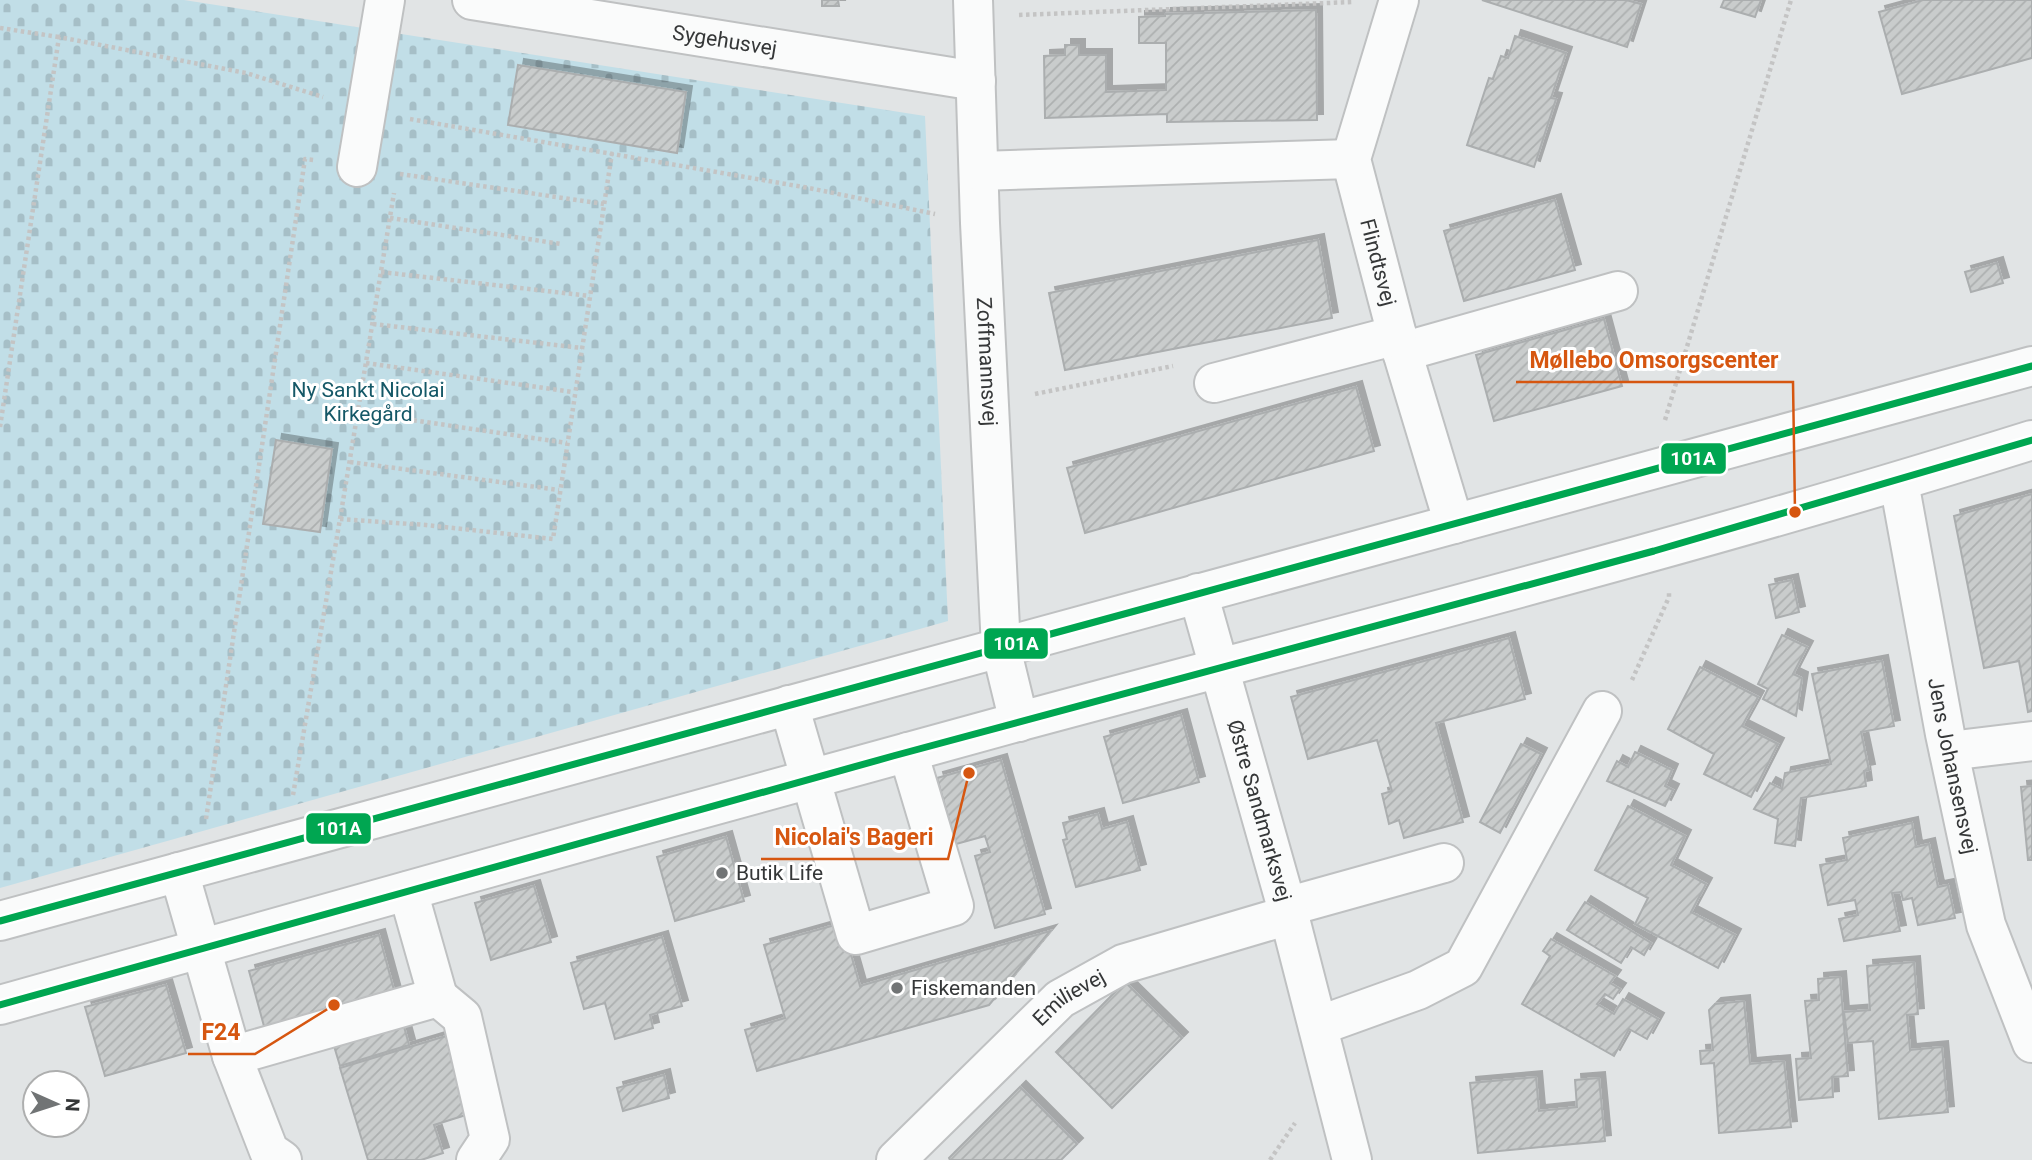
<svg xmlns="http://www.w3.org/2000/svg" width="2032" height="1160" viewBox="0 0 2032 1160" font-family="Roboto,sans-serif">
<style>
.cemetery{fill:url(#cemetery-stones)}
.building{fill:url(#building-hatch);stroke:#abaeaf;stroke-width:2;filter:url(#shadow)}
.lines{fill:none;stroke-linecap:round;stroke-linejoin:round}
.minor-casing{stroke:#bfc1c2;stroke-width:42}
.path{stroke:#c4c4c4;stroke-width:4.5;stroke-dasharray:3.5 3.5;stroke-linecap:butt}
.minor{stroke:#fafbfb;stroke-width:38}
.bus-1-casing{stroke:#fff;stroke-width:12}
.bus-1{stroke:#00a651;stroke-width:7}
.poi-dot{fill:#717475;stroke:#fff;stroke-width:2.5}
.labels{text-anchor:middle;stroke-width:6;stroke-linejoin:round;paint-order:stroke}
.street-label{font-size:21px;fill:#353738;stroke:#fff}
.park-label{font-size:21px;fill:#155867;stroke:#fff}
.poi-label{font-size:21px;fill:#353738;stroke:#fff;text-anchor:start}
.leader{fill:none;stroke:#d65610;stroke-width:2.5}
.callout-dot{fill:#d65610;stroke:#fff;stroke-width:2.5}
.callout-label{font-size:23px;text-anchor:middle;font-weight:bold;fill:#d65610;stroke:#fff;stroke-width:6;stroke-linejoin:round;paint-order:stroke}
.line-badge{stroke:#fff;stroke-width:2.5}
.badge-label{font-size:19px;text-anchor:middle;font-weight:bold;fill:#fff}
</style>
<defs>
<pattern id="cemetery-stones" width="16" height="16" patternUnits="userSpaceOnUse" patternTransform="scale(1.75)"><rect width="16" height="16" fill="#c1dee7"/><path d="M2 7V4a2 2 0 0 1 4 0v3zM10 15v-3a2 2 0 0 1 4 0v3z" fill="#a6bfc7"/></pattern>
<pattern id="building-hatch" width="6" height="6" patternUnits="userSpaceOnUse" patternTransform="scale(1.75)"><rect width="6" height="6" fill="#c9cccc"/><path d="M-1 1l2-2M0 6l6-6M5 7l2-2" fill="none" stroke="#adb0b0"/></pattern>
<filter id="shadow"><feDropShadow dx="6" dy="-6" stdDeviation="0" flood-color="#0004"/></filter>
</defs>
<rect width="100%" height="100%" fill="#e1e4e5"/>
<polygon class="cemetery" points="0,0 184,0 925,116 948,621 0,888"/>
<g class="building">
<polygon points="822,0 838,0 839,6 822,6"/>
<polygon points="1482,0 1626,0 1641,4 1627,47"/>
<polygon points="1724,0 1761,0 1755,17 1721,7"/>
<polygon points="1923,0 2032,0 2032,58 1902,94 1879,12"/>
<polygon points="1316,10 1317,120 1167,122 1167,114 1045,118 1044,56 1065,55 1065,45 1079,45 1079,55 1106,55 1106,92 1166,90 1166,43 1139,43 1139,17 1165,16 1165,14"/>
<polygon points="1515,36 1566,53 1551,98 1556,99 1534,167 1467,145 1489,78 1493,79 1501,56 1508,58"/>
<polygon points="518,65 686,92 677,153 508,125"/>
<polygon points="1555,200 1575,270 1464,301 1444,231"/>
<polygon points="1318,240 1332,318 1065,370 1049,293"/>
<polygon points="1997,263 2003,283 1971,292 1965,272"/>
<polygon points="1604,319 1622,386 1494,421 1476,355"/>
<polygon points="1356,387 1374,451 1085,533 1067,468"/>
<polygon points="276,440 332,449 320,532 263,524"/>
<polygon points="2032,494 2032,711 2028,712 2019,661 1984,668 1954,516"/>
<polygon points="1792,580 1799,612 1776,618 1769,585"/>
<polygon points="1782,635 1807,647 1793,674 1802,678 1796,716 1763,699 1768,689 1758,684"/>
<polygon points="1509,638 1525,699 1436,723 1463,822 1404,838 1399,820 1389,824 1382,794 1392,791 1377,740 1308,759 1291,697"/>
<polygon points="1882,661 1894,726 1861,732 1869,770 1864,771 1866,786 1801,798 1795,846 1775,843 1778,819 1754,809 1770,783 1782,789 1785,773 1831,764 1812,674"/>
<polygon points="1700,667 1758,697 1742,726 1778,744 1751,797 1704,774 1714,754 1668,729"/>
<polygon points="1181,715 1199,782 1123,803 1104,737"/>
<polygon points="1521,744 1541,754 1500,833 1480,822"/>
<polygon points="1635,752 1672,770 1665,786 1673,790 1665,806 1607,781 1617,761 1628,767"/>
<polygon points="1001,760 1045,914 995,928 975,856 990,852 985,836 956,844 937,778"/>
<polygon points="2032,786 2032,860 2028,860 2021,787"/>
<polygon points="1628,806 1685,836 1671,865 1706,884 1691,912 1735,935 1718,968 1635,924 1648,898 1595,870"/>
<polygon points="1098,814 1102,829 1127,822 1140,870 1076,887 1063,840 1067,839 1063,823"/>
<polygon points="1912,823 1916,847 1929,844 1938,887 1948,885 1955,918 1918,925 1912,898 1903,900 1901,892 1892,893 1900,931 1844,941 1839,919 1858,915 1855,900 1828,905 1820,865 1847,860 1843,838"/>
<polygon points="726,837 744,901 675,921 657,857"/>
<polygon points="534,886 551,942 491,960 475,903"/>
<polygon points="1585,902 1651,943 1644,955 1631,947 1621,963 1567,930"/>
<polygon points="842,923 860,986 1050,931 989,1005 757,1071 745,1030 785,1018 764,945"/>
<polygon points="379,935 409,1045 340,1066 334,1046 274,1063 249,971"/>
<polygon points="662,937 682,1006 650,1015 653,1028 615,1039 605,1003 584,1009 571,963"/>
<polygon points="1551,939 1615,976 1610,983 1620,989 1613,999 1605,994 1597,1004 1614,1014 1623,999 1658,1019 1647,1039 1629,1029 1614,1056 1522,1004 1550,956 1543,951"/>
<polygon points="1914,962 1918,1014 1907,1015 1910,1050 1942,1047 1948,1112 1879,1119 1873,1041 1848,1043 1844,1012 1870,1010 1867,966"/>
<polygon points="1840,977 1848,1076 1832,1077 1833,1097 1799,1100 1796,1059 1811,1058 1805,1001 1819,1000 1818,979"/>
<polygon points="1125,982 1182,1038 1112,1108 1056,1052"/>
<polygon points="166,985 186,1053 105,1076 85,1007"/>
<polygon points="1744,1001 1750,1064 1784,1061 1791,1127 1719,1133 1714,1063 1701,1064 1700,1051 1713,1050 1709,1010 1715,1004"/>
<polygon points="446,1036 469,1114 434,1125 443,1153 421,1160 368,1160 340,1068"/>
<polygon points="664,1075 669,1098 623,1111 617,1088"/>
<polygon points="1536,1077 1539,1111 1577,1107 1575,1080 1599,1078 1605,1141 1478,1153 1470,1083"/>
<polygon points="1020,1087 1077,1144 1061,1160 950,1160 949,1158"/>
</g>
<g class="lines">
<defs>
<g id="minor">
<path id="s1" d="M472 0 976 81"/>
<path id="s2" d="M973 0 980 223 1001 648 1019 722"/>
<path id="s3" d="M1399 0 1351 159 1397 335 1454 524"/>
<polyline points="357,167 385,0"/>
<polyline points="979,171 1351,159"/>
<polyline points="1402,352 1618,291"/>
<polyline points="1214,383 1397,335"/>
<path id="s4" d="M1899 482 1945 734 1986 925 2032 1043"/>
<path id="s5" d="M1198 593 1289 915 1352 1160"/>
<polyline points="789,705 856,935 954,906 908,752"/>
<polyline points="1949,751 2032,741"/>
<polyline points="179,872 232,1056 438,997 408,891"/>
<polyline points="1286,907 1444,863"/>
<polyline points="0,921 2032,366"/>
<polyline points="438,997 462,1017 490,1139 476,1160"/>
<path d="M0 1005C340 910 680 813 1021 721 1359 630 1698 545 2032 440"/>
<polyline points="1318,1026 1418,990 1463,967 1602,711"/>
<polyline points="232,1056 269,1151 282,1160"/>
<path id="s6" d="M896 1160 1060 999 1123 964 1289 915"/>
</g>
</defs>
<use href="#minor" class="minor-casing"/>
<g class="path">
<polyline points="1019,15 1353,2"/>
<polyline points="0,28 59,37"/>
<polyline points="410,119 809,188 935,214"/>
<polyline points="400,174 604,204"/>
<polyline points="390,218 561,244"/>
<polyline points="381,272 590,296"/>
<polyline points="373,324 582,348"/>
<polyline points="366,363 573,392"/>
<polyline points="1035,394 1173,366"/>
<polyline points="358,412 567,443"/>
<polyline points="1665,420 1791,0"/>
<polyline points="0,427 59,37 246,73 323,97"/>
<polyline points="350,462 559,490"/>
<polyline points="340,519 394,193"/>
<polyline points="1632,680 1669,597 1669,592"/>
<polyline points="293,795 340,519 426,525 553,539 612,153"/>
<polyline points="206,819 305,159 314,160"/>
<polyline points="1270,1160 1295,1123"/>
</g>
<use href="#minor" class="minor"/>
<defs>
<g id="bus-1">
<polyline points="0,921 2032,366"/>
<polyline points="0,1005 893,756 1654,551 2032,440"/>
</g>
</defs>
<use href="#bus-1" class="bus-1-casing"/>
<use href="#bus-1" class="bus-1"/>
</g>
<g class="poi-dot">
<circle cx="722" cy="873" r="7"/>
<circle cx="897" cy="988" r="7"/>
</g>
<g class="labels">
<g class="street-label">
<text dy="7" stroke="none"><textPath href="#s1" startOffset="256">Sygehusvej</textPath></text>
<text dy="7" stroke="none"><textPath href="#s3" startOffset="273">Flindtsvej</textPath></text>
<text dy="7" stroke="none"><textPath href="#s2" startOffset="362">Zoffmannsvej</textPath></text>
<text dy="7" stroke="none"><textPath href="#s4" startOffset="289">Jens Johansensvej</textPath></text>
<text dy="7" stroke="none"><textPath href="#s5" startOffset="226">Østre Sandmarksvej</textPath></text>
<text dy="7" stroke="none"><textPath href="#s6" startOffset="238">Emilievej</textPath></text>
</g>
<g class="park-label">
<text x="368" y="397">Ny Sankt Nicolai<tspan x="368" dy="24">Kirkegård</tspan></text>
</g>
<g class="poi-label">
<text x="736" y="880">Butik Life</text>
<text x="911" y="995">Fiskemanden</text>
</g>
</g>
<path class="leader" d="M1795 512L1793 382H1516M969 773L948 859H761M334 1005L255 1054H188"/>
<g class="callout-dot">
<circle cx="1795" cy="512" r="7"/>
<circle cx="969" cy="773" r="7"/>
<circle cx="334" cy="1005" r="7"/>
</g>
<g class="callout-label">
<text x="1654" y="368">Møllebo Omsorgscenter</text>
<text x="854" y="845">Nicolai's Bageri</text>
<text x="221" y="1040">F24</text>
</g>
<g class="line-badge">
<rect x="1660" y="442" width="67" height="33" rx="7" fill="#00a651"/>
<rect x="983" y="627" width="66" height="33" rx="7" fill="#00a651"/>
<rect x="305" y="812" width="67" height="33" rx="7" fill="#00a651"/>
</g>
<g class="badge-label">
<text x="1693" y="465">101A</text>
<text x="1016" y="650">101A</text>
<text x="339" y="835">101A</text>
</g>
<g transform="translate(56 1104) rotate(93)"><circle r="33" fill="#ffffff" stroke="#aeafaf" stroke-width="2"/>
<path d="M0-5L12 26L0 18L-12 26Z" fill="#717475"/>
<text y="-10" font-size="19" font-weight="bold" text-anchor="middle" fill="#353738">N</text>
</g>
</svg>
